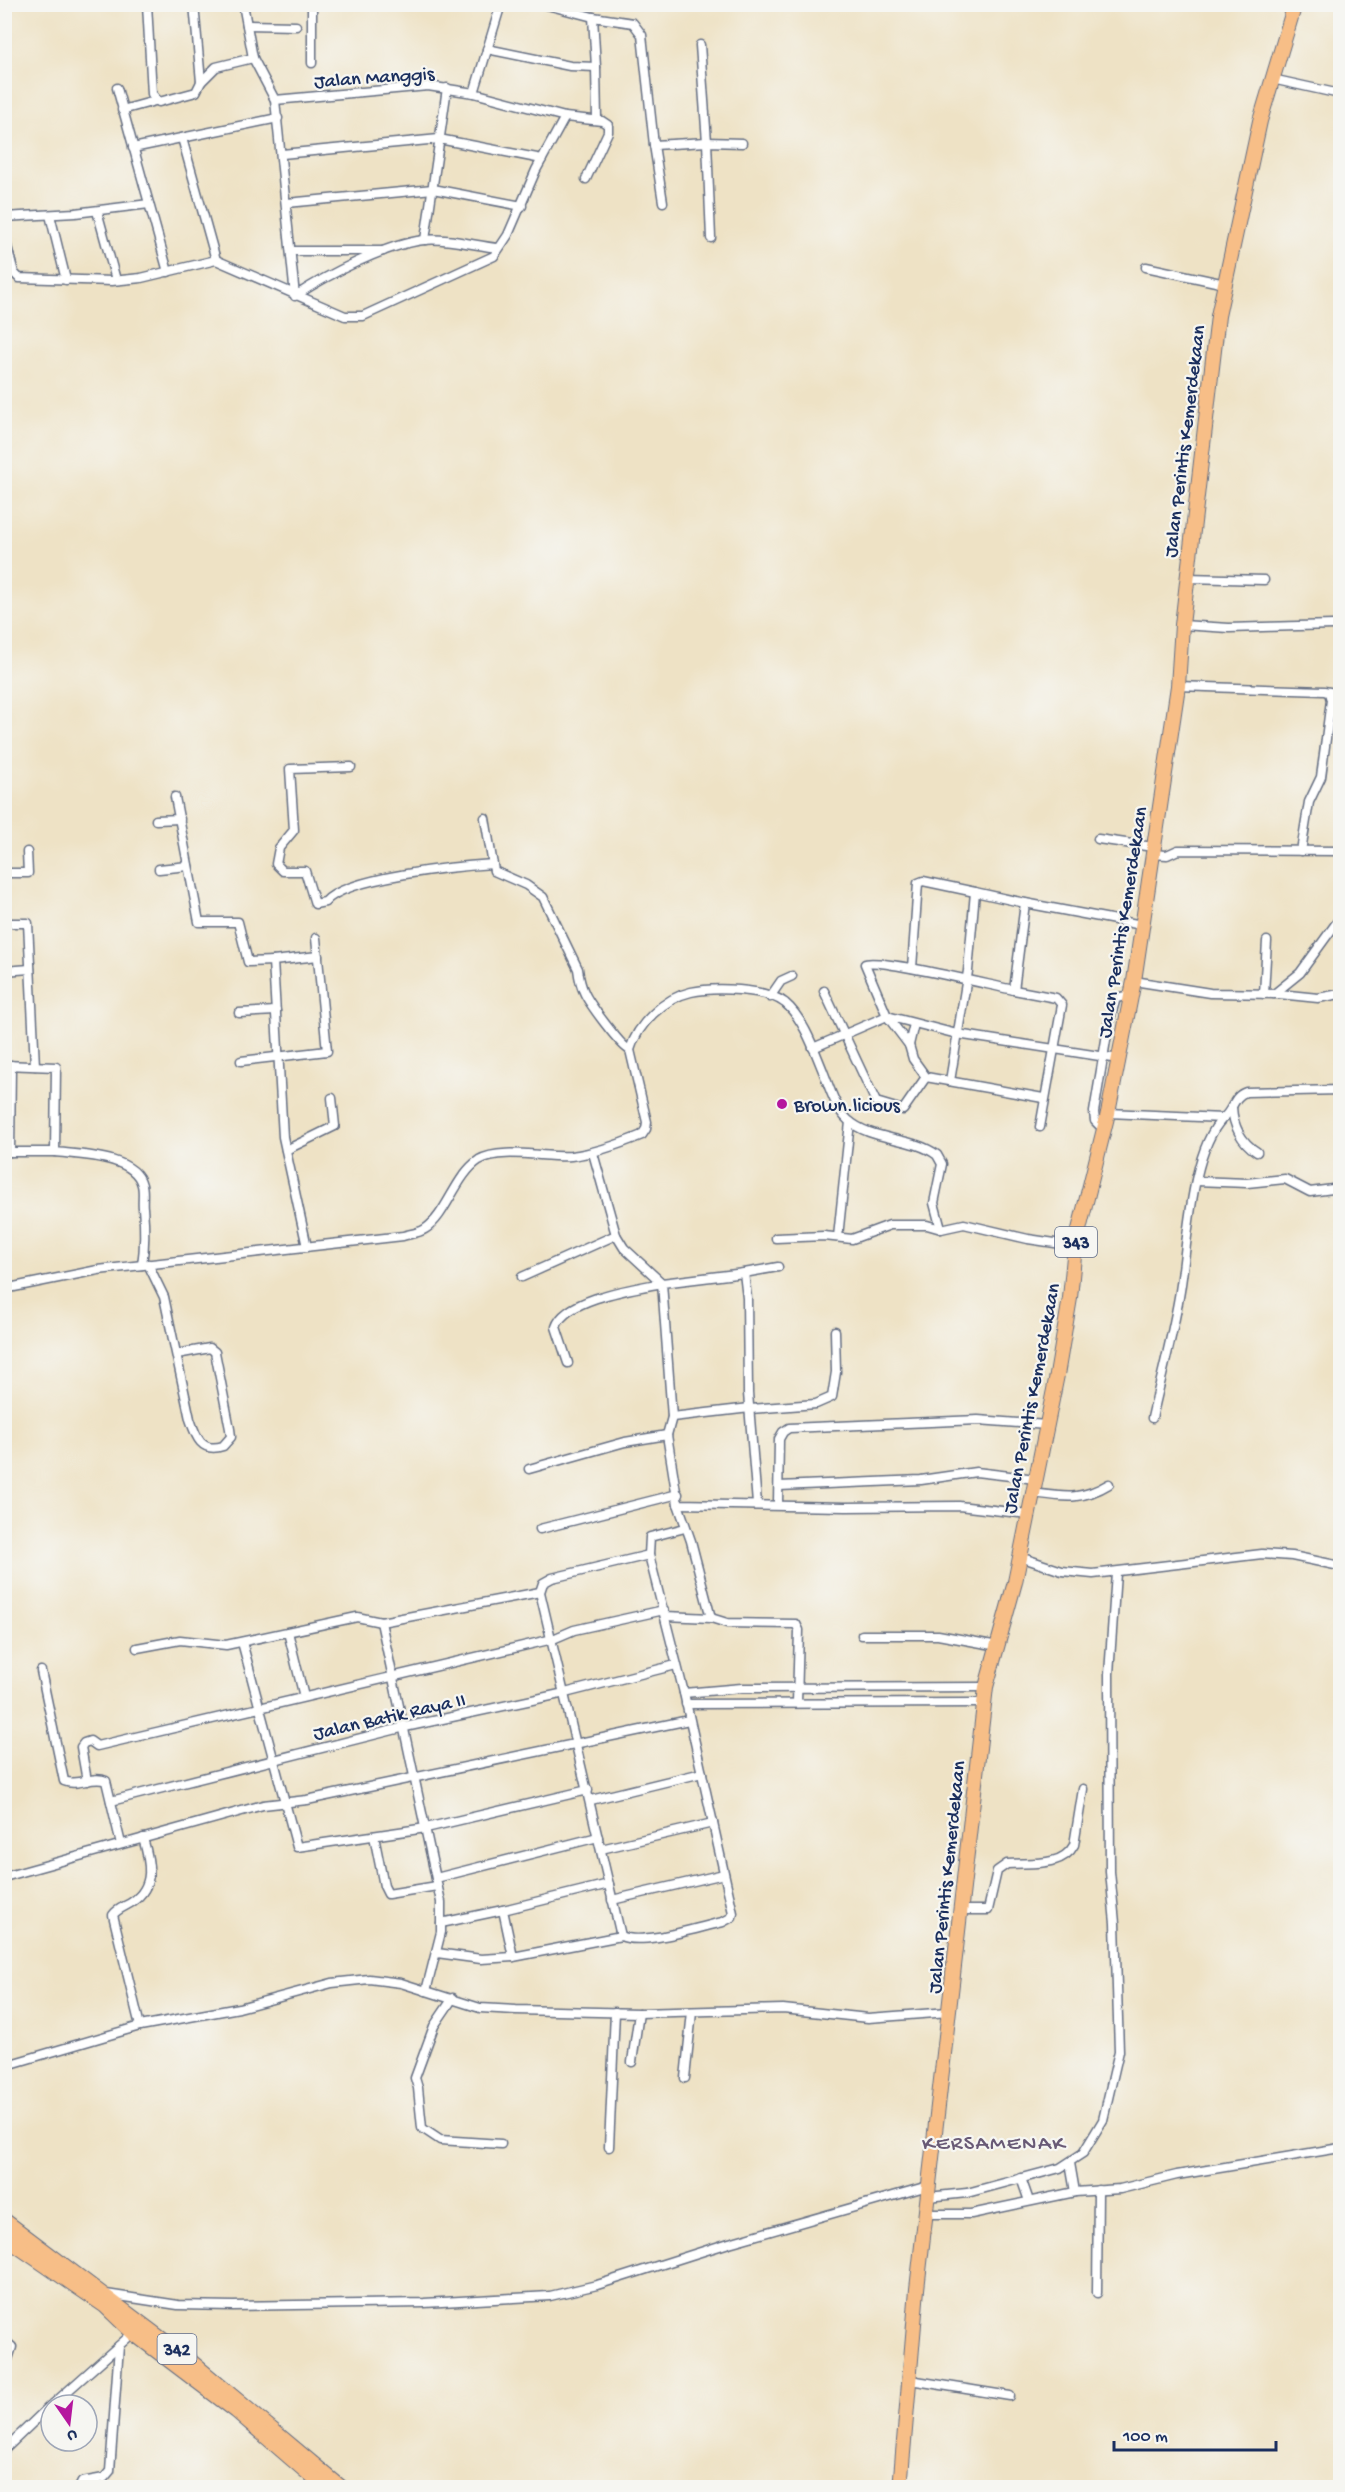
<svg xmlns="http://www.w3.org/2000/svg" width="1345" height="2492" viewBox="0 0 1345 2492" font-family="'Gochi Hand',sans-serif">
<style>
.lines{fill:none;stroke-linecap:round;stroke-linejoin:round}
.street-casing{stroke:#656e82;stroke-width:11}
.primary-casing{stroke:#656e82;stroke-width:16}
.street{stroke:#fff;stroke-width:8}
.primary{stroke:#f7be87;stroke-width:14}
.poi-dot{fill:#b5179e;stroke:#f6f6f2;stroke-width:2}
.labels{text-anchor:middle;stroke-width:4.5;stroke-linejoin:round;paint-order:stroke}
.shield{fill:#f6f6f2;stroke:#5d6b8a;stroke-width:1.5}
.shield-label{font-size:18px;font-weight:bold;fill:#1b2f5e}
.street-label{font-size:20px;fill:#1b2f5e;stroke:#f6f6f2}
.poi-label{font-size:20px;fill:#1b2f5e;stroke:#f6f6f2;text-anchor:start}
.quarter-label{font-size:22px;letter-spacing:1.5px;fill:#695a76;stroke:#f6f6f2}
</style>
<rect width="100%" height="100%" fill="#f6f6f2"/>
<filter id="ink" filterUnits="userSpaceOnUse"><feTurbulence type="fractalNoise" baseFrequency=".0167" numOctaves="2"/><feDisplacementMap in="SourceGraphic" scale="12" xChannelSelector="R" yChannelSelector="G"/><feConvolveMatrix kernelMatrix="1 2 1 2 8 2 1 2 1" color-interpolation-filters="sRGB"/></filter>
<filter id="wash" filterUnits="userSpaceOnUse"><feTurbulence type="fractalNoise" baseFrequency=".008" numOctaves="4" result="noise"/><feDisplacementMap in="SourceGraphic" scale="24" xChannelSelector="R" yChannelSelector="G"/><feGaussianBlur stdDeviation="1.35" result="paint"/><feColorMatrix in="noise" values="0 0 0 0 0 0 0 0 0 0 0 0 0 0 0 0 0 1.4 0 .05"/><feComposite in="paint" operator="in"/></filter>
<g filter="url(#wash)">
<rect width="100%" height="100%" fill="#eee2c5"/>
</g>
<g filter="url(#ink)">
<g class="lines">
<defs>
<g id="street">
<polyline points="147,4 152,94 159,102 196,92 201,82 194,4"/>
<path d="M243 4 253 58 275 100 295 296C327 275 387 244 424 240 445 237 477 246 498 248"/>
<polyline points="312,4 312,63"/>
<polyline points="543,4 593,17"/>
<polyline points="247,25 296,26"/>
<polyline points="487,49 570,66 596,67 593,17 633,23 642,35 654,145 707,142 700,45"/>
<polyline points="596,67 597,120"/>
<polyline points="1272,79 1340,94"/>
<polyline points="201,82 216,67 253,58"/>
<polyline points="117,88 168,272"/>
<polyline points="474,93 501,4"/>
<polyline points="275,100 428,86 474,93 565,117 602,121 608,125 608,132 586,179"/>
<polyline points="122,110 155,101"/>
<polyline points="182,138 216,260"/>
<polyline points="654,145 663,202"/>
<polyline points="133,148 278,118"/>
<polyline points="282,154 439,139 542,159"/>
<polyline points="287,203 433,189 522,206"/>
<polyline points="97,211 116,280"/>
<polyline points="50,215 66,280"/>
<polyline points="4,217 75,213 149,204"/>
<polyline points="4,235 14,273 19,278 112,281 141,278 216,260 345,316 363,316 494,256 508,235 536,170 565,117"/>
<polyline points="711,238 707,142 742,143"/>
<polyline points="425,240 447,88"/>
<polyline points="291,251 383,251"/>
<polyline points="1146,267 1225,284"/>
<polyline points="1187,578 1264,580"/>
<polyline points="1182,625 1229,628 1333,625"/>
<polyline points="1178,686 1324,691 1340,694"/>
<path d="M351 767 290 769 294 830 279 848 276 864 283 871H305L315 904 325 902C345 877 459 866 493 864"/>
<polyline points="175,797 199,922 238,922 248,962 273,961 283,1137 307,1247"/>
<path d="M485 818 494 871 526 885 543 897 578 969C579 977 580 984 584 992 588 1002 621 1047 630 1050"/>
<polyline points="156,820 180,819"/>
<polyline points="1098,839 1153,847"/>
<polyline points="1301,851 1309,802 1321,777 1331,700 1329,693"/>
<polyline points="1152,854 1167,855 1178,850 1340,851"/>
<polyline points="159,869 188,866"/>
<polyline points="4,873 28,873 27,852"/>
<polyline points="1025,903 1142,925"/>
<polyline points="4,923 28,923 35,1066"/>
<polyline points="273,961 318,956"/>
<polyline points="912,968 918,883 923,881 975,892"/>
<polyline points="4,971 30,969"/>
<polyline points="1134,981 1210,993 1279,994 1318,998 1340,994"/>
<path d="M1014 990C993 986 875 957 865 964L887 1016 909 1045 913 1059 926 1077 1043 1098"/>
<polyline points="824,991 876,1102 903,1110 926,1077"/>
<polyline points="1264,994 1267,941"/>
<polyline points="1274,994 1300,973 1340,918"/>
<polyline points="770,997 781,981 792,976"/>
<polyline points="239,1013 276,1011"/>
<polyline points="909,1045 914,1024"/>
<polyline points="813,1048 887,1016 957,1034 1119,1059"/>
<polyline points="241,1061 327,1051 316,938"/>
<path d="M4 1065 56 1067 55 1152C79 1155 135 1155 142 1185 144 1192 142 1201 143 1208 145 1228 145 1245 142 1265"/>
<polyline points="950,1081 968,971 975,892 1025,903 1014,990 1056,998 1062,1005 1040,1127"/>
<path d="M1232 1107C1233 1125 1241 1142 1257 1152"/>
<path d="M1108 1113 1223 1118C1233 1111 1233 1096 1246 1092L1340 1090"/>
<polyline points="1104,1130 1095,1121 1094,1112 1109,1022 1116,998 1131,995"/>
<polyline points="286,1150 335,1126 332,1098"/>
<polyline points="7,1152 55,1152"/>
<polyline points="10,1152 11,1065"/>
<polyline points="593,1153 616,1235 624,1248 662,1283"/>
<polyline points="1196,1181 1247,1183 1285,1179 1310,1192 1340,1188"/>
<polyline points="838,1237 850,1122"/>
<polyline points="776,1238 824,1236 852,1239 890,1225 927,1225 941,1229"/>
<path d="M148 1264 164 1297 190 1419C196 1437 201 1453 223 1446L231 1437 230 1429 215 1352 210 1348 177 1354"/>
<polyline points="744,1273 778,1267"/>
<polyline points="522,1277 616,1235"/>
<path d="M4 1289 98 1270 403 1236C410 1234 419 1233 425 1229 447 1215 455 1176 479 1160 500 1147 546 1158 571 1156 596 1153 618 1145 642 1135L646 1129 647 1122 630 1050C637 1025 664 998 691 992 713 987 766 988 785 1003 803 1018 814 1049 823 1071 829 1086 835 1108 848 1120 871 1141 911 1136 937 1155L942 1164 934 1203 941 1229 964 1224 1028 1239 1075 1246"/>
<path d="M568 1363 556 1327C565 1298 637 1288 662 1283"/>
<polyline points="750,1409 816,1404 832,1397 836,1372 835,1331"/>
<polyline points="672,1417 750,1408"/>
<path d="M1152 1418C1161 1378 1172 1338 1179 1297 1188 1249 1189 1153 1223 1118"/>
<polyline points="667,1435 672,1417 662,1283 744,1273 747,1298 748,1393 757,1504"/>
<polyline points="529,1469 625,1442 667,1435 678,1504 846,1507 959,1506 1028,1514"/>
<polyline points="779,1486 921,1480 976,1472 1036,1479"/>
<path d="M1033 1493C1064 1497 1081 1501 1109 1484"/>
<polyline points="678,1504 691,1541 711,1618"/>
<polyline points="778,1504 779,1439 783,1432 789,1428 978,1420 1047,1425"/>
<polyline points="540,1529 678,1494"/>
<polyline points="1020,1557 1062,1571 1093,1574 1262,1554 1292,1556 1340,1566"/>
<polyline points="665,1616 711,1618 727,1623 796,1624 799,1630 797,1703"/>
<polyline points="381,1622 441,1902 441,1932 426,1991"/>
<polyline points="288,1632 304,1697"/>
<polyline points="862,1635 938,1635 998,1646"/>
<polyline points="242,1642 297,1847 426,1828 588,1790"/>
<polyline points="137,1648 180,1640 226,1645 357,1617 381,1622 540,1592"/>
<path d="M41 1671 64 1781C78 1787 93 1775 106 1781L121 1844"/>
<polyline points="684,1693 742,1688 986,1687"/>
<polyline points="686,1704 984,1703"/>
<polyline points="87,1781 81,1747 84,1743 90,1741 97,1746 553,1639 574,1630 664,1610"/>
<polyline points="591,1800 702,1773"/>
<polyline points="111,1801 405,1727 565,1693 676,1665"/>
<polyline points="374,1836 384,1886 388,1894 437,1886"/>
<polyline points="601,1849 713,1823"/>
<polyline points="4,1877 263,1805 307,1800 689,1720"/>
<polyline points="436,1878 598,1837"/>
<polyline points="609,1884 503,1910 513,1957 621,1936"/>
<polyline points="612,1900 724,1874"/>
<path d="M960 1910H988L997 1871 1007 1864C1030 1862 1062 1868 1074 1845L1083 1789"/>
<polyline points="441,1923 503,1910"/>
<path d="M621 1936C642 1946 699 1927 723 1922L732 1917 733 1913 684 1693 649 1555 650 1537 685 1528"/>
<polyline points="621,1936 540,1592 543,1583 552,1578 649,1555"/>
<polyline points="437,1953 481,1959 513,1957"/>
<polyline points="453,1998 434,2026 415,2078 418,2088 422,2128 440,2140 501,2144"/>
<path d="M140 2026 113 1915C117 1909 126 1906 132 1902 156 1886 150 1862 143 1838"/>
<polyline points="632,2062 639,2013"/>
<polyline points="4,2066 140,2026 239,2008 332,1983 369,1979 401,1983 480,2008 516,2010 639,2013 783,2009 868,2018 949,2012"/>
<polyline points="685,2078 692,2012"/>
<polyline points="609,2147 615,2012"/>
<polyline points="1070,2163 1075,2192"/>
<polyline points="1021,2178 1029,2201"/>
<polyline points="928,2197 967,2193 1060,2168 1083,2153 1103,2120 1119,2051 1115,1923 1110,1872 1109,1674 1116,1573"/>
<polyline points="927,2214 971,2214 1075,2192 1120,2189 1177,2175 1340,2148"/>
<polyline points="1097,2293 1098,2190"/>
<polyline points="106,2294 178,2305 233,2306 424,2303 550,2296 597,2285 729,2243 928,2186"/>
<polyline points="4,2340 12,2347 4,2371"/>
<polyline points="910,2380 1010,2396"/>
<polyline points="52,2405 133,2333"/>
<polyline points="4,2450 51,2405"/>
<polyline points="79,2488 82,2482 104,2478 110,2471 119,2346"/>
</g>
<g id="primary">
<polyline points="4,2220 187,2358 342,2488"/>
<polyline points="4,2237 105,2306 133,2333 236,2411 325,2488"/>
<polyline points="900,2488 917,2289 986,1687 1015,1582 1057,1375 1070,1298 1075,1246 1108,1113 1134,981 1178,686 1182,625 1218,316 1260,121 1295,4"/>
</g>
</defs>
<use href="#street" class="street-casing"/>
<use href="#primary" class="primary-casing"/>
<use href="#street" class="street"/>
<use href="#primary" class="primary"/>
</g>
</g>
<circle class="poi-dot" cx="782" cy="1104" r="6"/>
<g class="labels">
<g class="shield">
<rect x="1055" y="1227" width="42" height="30" rx="4.5"/>
<rect x="157.5" y="2334" width="39" height="30" rx="4.5"/>
</g>
<g class="shield-label">
<text x="1076" y="1248">343</text>
<text x="177" y="2355">342</text>
</g>
<g class="street-label">
<text transform="translate(374 76) rotate(-4)" y="7">Jalan Manggis</text>
<text transform="translate(1183 441) rotate(-83)" y="7">Jalan Perintis Kemerdekaan</text>
<text transform="translate(1121 922) rotate(-81)" y="7">Jalan Perintis Kemerdekaan</text>
<text transform="translate(1030 1398) rotate(-79)" y="7">Jalan Perintis Kemerdekaan</text>
<text transform="translate(389 1715) rotate(-13)" y="7">Jalan Batik Raya II</text>
<text transform="translate(945 1877) rotate(-84)" y="7">Jalan Perintis Kemerdekaan</text>
</g>
<g class="poi-label">
<text x="794" y="1111">Brown.licious</text>
</g>
<g class="quarter-label">
<text x="994" y="2149">KERSAMENAK</text>
</g>
</g>
<rect width="1345" height="2492" fill="none" stroke="#f6f6f2" stroke-width="24"/>
<g transform="translate(69 2423) rotate(166)"><circle r="28" fill="#f6f6f2" stroke="#9ea6b7" stroke-width="1.5"/>
<path d="M0-4.5L10 22L0 15L-10 22Z" fill="#b5179e"/>
<text y="-9" font-size="16" font-weight="bold" text-anchor="middle" fill="#1b2f5e">U</text>
</g>
<path d="M1114 2441v9h162v-9" fill="none" stroke="#1b2f5e" stroke-width="3"/>
<text x="1123" y="2441" font-size="18" fill="#1b2f5e" stroke="#f6f6f2" stroke-width="4.5" paint-order="stroke">100 m</text>
</svg>
